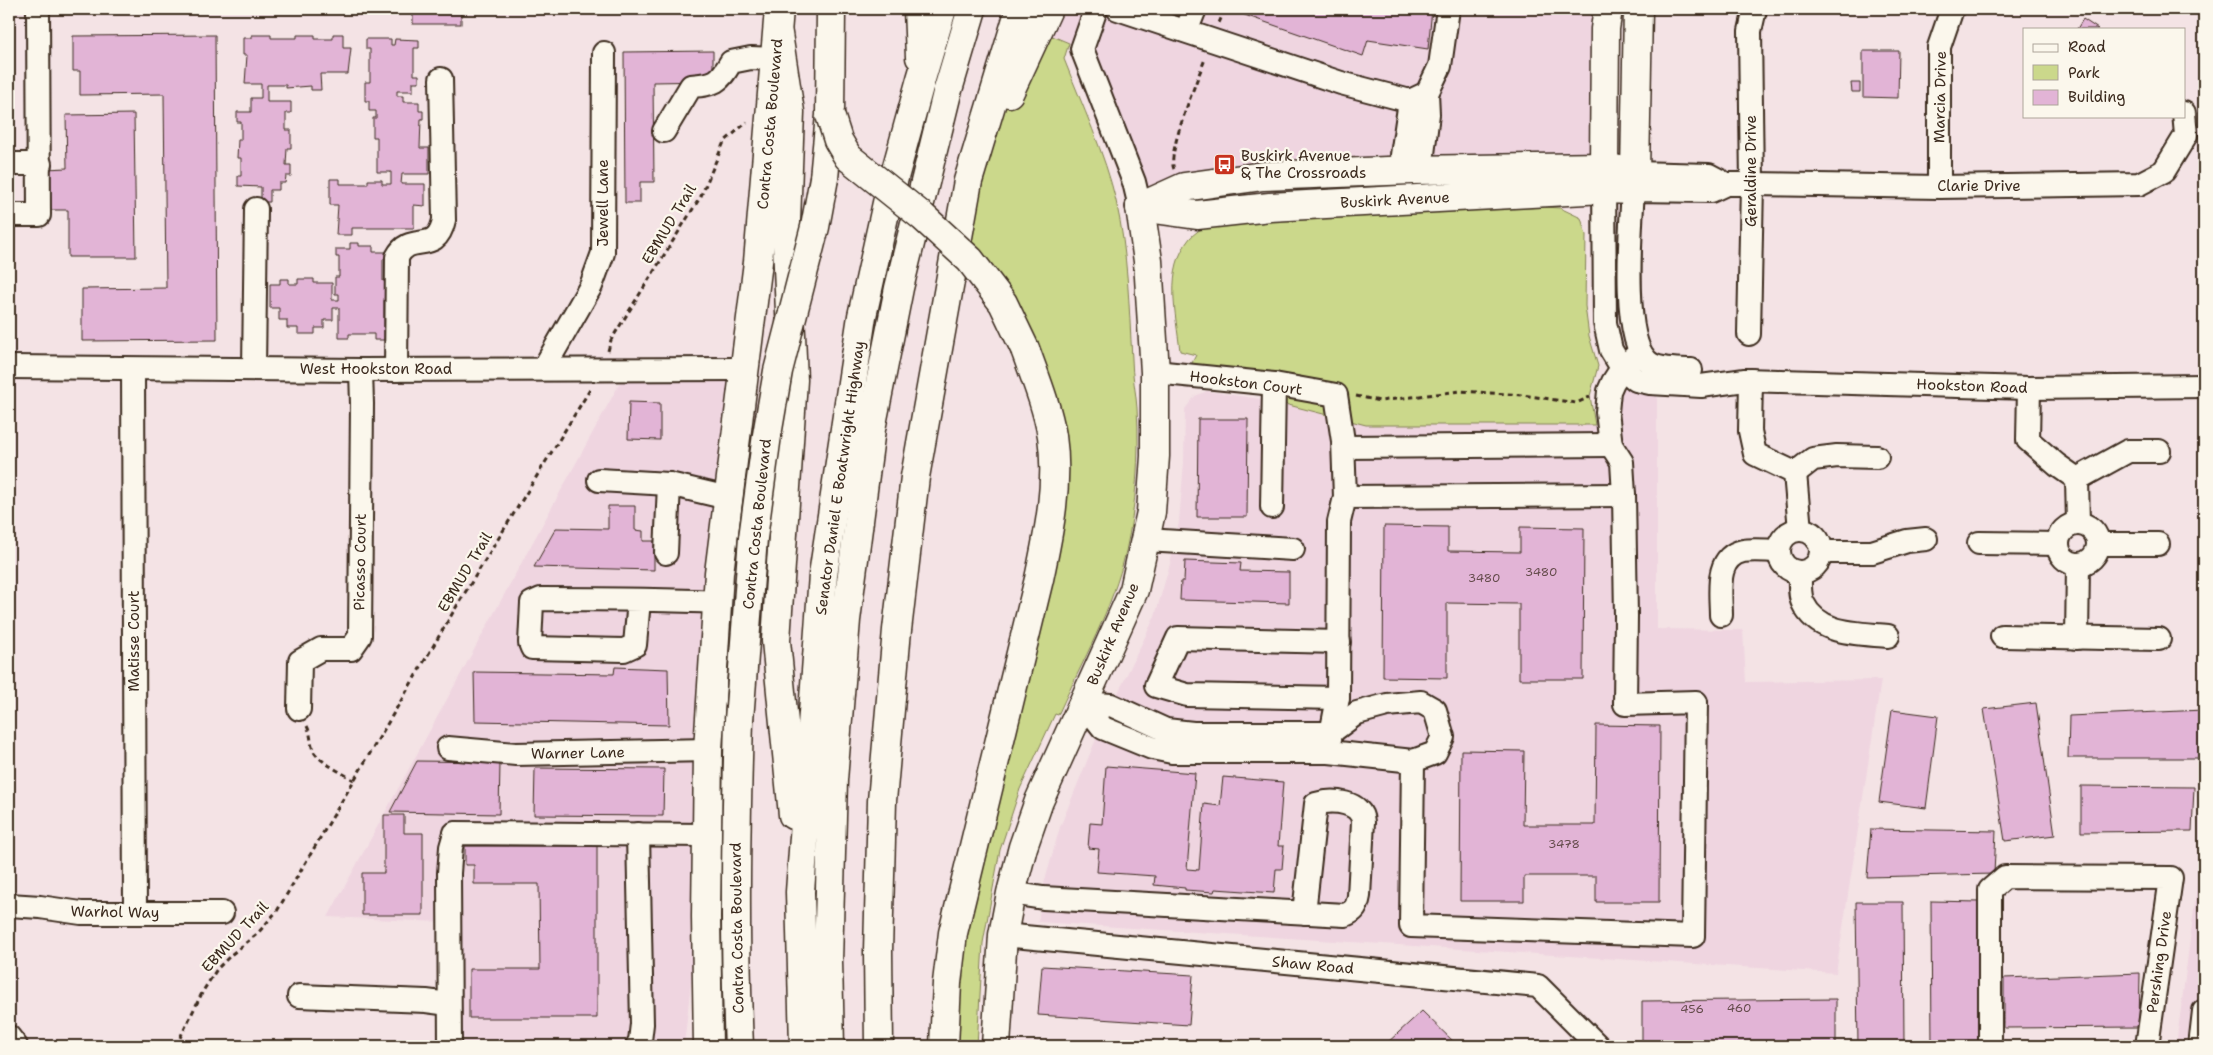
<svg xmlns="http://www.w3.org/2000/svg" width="2213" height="1055" viewBox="0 0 2213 1055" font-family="'Shantell Sans',sans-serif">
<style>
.built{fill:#efd5e0}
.green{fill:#cbd88b;stroke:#838154}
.building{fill:#e2b4d6;stroke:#3b2a1e}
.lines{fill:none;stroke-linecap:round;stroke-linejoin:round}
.minor-casing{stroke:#3b2a1e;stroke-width:26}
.major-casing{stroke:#3b2a1e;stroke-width:31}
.highway-casing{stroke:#3b2a1e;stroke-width:31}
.path{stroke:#3b2a1e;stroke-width:3;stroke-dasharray:5 4;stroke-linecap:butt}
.minor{stroke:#fbf7ec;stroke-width:22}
.major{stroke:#fbf7ec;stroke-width:28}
.highway{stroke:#fbf7ec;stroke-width:28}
.major-bridge-casing{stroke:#3b2a1e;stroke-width:31;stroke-linecap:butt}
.highway-bridge-casing{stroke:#3b2a1e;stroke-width:31;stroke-linecap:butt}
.major-bridge{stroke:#fbf7ec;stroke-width:28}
.highway-bridge{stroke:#fbf7ec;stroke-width:28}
.labels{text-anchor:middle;stroke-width:4.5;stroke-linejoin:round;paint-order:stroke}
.number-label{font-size:12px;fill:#654c4c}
.street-label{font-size:15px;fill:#3b2a1e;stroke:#fbf7ec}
.poi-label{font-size:15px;fill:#3b2a1e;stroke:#fbf7ec;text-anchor:start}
</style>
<rect width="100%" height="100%" fill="#f4e3e5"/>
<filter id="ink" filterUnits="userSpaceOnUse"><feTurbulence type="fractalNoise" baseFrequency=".02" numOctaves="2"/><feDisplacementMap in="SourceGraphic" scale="10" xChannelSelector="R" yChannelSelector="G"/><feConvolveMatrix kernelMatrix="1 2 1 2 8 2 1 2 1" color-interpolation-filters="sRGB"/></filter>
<g filter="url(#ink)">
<g class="built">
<polygon points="1048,9 1608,9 1604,167 1263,176 1140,207 1082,49 1038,30"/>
<polygon points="628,368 743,369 707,835 684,1046 438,1046 439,922 328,917"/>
<polygon points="1606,370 1642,390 1657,394 1657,629 1743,630 1746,682 1881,680 1836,973 1038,922 1044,884 1060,827 1096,739 1155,616 1170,564 1179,522 1184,462 1185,409 1195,396 1207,391 1273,401 1595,425 1597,395"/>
<polygon points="2204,833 2204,1046 2176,1046"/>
</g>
<g class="green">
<path d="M1038 30 1069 43 1064 59C1082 105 1105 154 1116 201 1128 253 1129 307 1132 359 1132 376 1136 392 1137 408 1140 456 1136 505 1126 551 1113 608 1082 662 1058 715L1055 714 1020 789 1000 850 983 943 977 1046H944L946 983 1039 579 1052 436 970 260 968 181Z"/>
<path d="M1544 207 1560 208 1581 218 1586 235 1585 306 1589 336 1598 366 1590 396 1595 425H1366L1273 401 1274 384 1186 375 1196 355 1180 351C1176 314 1164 270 1190 238 1195 233 1202 228 1208 224Z"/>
</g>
<g class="building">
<rect x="413" y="9" width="48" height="15"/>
<polygon points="1237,9 1432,9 1428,49 1368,40 1363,56 1236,12"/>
<polygon points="2083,19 2098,29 2077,29"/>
<polygon points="333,34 343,34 343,48 351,48 348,74 320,74 321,90 311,90 311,86 286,88 286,85 267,85 267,102 291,102 291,113 286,113 286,130 291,130 291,148 287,148 286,165 291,165 291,176 286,176 285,183 279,183 279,190 270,190 270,202 261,202 261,187 238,186 238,176 241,176 241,158 237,158 238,140 241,140 241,122 237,122 237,112 251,112 251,98 261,98 261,84 245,84 247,55 243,55 243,38 252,38 252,35 271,35 271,38 297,38 297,35 315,35 315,39 333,39"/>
<polygon points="215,35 217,340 82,341 82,289 166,288 164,94 80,95 80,71 73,71 73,36"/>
<polygon points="366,39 391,39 391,45 394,45 395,39 419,40 419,48 414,48 414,75 419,75 419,82 413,82 413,91 397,91 397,96 403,96 403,102 419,102 419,111 423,111 423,119 421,119 420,148 429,148 429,174 402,174 401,184 425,184 425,206 414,205 414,228 352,228 352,235 336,235 338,205 330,205 330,179 340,179 340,184 368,184 368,180 382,180 382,184 391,184 391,172 377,172 377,137 373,137 373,118 376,118 376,111 369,111 369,101 365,101 365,82 370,82 370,49 366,49"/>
<polygon points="713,51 713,81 653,82 654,182 640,182 640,203 625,203 624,52"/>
<polygon points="1863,51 1899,51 1898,98 1863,97"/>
<polygon points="1851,83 1860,83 1860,92 1852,92"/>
<polygon points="134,114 136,257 68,257 68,210 46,210 46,169 67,168 66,115"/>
<polygon points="350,243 359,243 359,246 373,246 373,252 388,252 388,259 383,259 383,281 388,281 388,300 384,300 384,340 374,340 374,334 349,334 349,338 339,338 339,308 333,308 333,320 324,320 324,328 315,328 315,334 298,334 298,328 287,328 287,320 279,320 279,308 270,308 270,284 280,284 280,279 289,279 289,284 298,284 298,279 314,279 314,283 332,283 332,300 339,300 339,294 335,294 335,277 339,277 339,257 336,257 336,249 350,249"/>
<polygon points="629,402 660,403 660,440 628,439"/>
<polygon points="1198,419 1248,419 1247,517 1197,517"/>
<polygon points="608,506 635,506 635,530 643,531 643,541 654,541 654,570 534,567 556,528 608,529"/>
<polygon points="1384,526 1448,527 1448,551 1520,552 1520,527 1584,528 1583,679 1519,679 1519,604 1447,603 1447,678 1383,677"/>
<polygon points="1185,561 1241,563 1240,571 1289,572 1289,603 1180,600 1181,581 1184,581"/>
<polygon points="615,667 668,669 669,725 475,721 474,672 614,674"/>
<polygon points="2036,703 2055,835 2005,841 1984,709"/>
<polygon points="1892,710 1938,716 1926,808 1879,802"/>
<polygon points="2204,710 2200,758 2068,758 2069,716"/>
<polygon points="1596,725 1660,726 1659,902 1596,902 1596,876 1524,876 1524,901 1460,901 1461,750 1524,751 1523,825 1595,825"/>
<polygon points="417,761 500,762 499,814 390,812"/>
<polygon points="1106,766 1195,773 1187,869 1199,870 1204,804 1220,806 1223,777 1283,782 1278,846 1284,846 1282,869 1276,869 1274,893 1215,889 1214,892 1185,890 1185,888 1154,885 1155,876 1097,872 1099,849 1088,848 1090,823 1102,824"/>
<polygon points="535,768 664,769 663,816 534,815"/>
<polygon points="2081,786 2194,787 2192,831 2081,832"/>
<polygon points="384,815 404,815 404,833 423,833 423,915 362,915 362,873 384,873"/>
<polygon points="1871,829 1996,831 1994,874 1867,877"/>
<polygon points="465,846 597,846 597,1018 469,1018 469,969 540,969 539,884 474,884 474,865 465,865"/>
<polygon points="1931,901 1979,902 1979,1046 1932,1046"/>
<polygon points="1856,902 1903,902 1904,1046 1858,1046"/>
<polygon points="1042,966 1193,975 1189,1025 1038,1015"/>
<polygon points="2140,973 2139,1027 2004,1028 2004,978"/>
<polygon points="1836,999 1836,1046 1642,1046 1642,1001"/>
<polygon points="1422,1011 1458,1046 1389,1046 1386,1044"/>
<polygon points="1036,1043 1093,1046 1036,1046"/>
</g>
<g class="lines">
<defs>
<g id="minor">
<polyline points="1096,9 1082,49 1134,182 1140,207"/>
<polyline points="1118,9 1341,83 1410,101 1427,93 1440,66 1448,9"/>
<polyline points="1186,31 1195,9"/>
<polyline points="1410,101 1402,155 1412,170 1423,154 1428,114 1427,93"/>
<path d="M664 131 691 86C715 84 719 83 731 62L751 58 776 59"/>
<polyline points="9,164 40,164"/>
<polyline points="1604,173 1605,323 1611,350 1622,368 1636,380 1650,383 1701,386 1745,380 2029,388 2204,386"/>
<polyline points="1635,173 1709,175 1726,184 1752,184 1939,187 2139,184 2164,171 2186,135 2184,113"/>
<polyline points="1939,187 1939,47 1952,9"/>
<polyline points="9,215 39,215 38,9"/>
<polyline points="1749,334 1752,184 1750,31 1755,9"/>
<polyline points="9,367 361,370 743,369"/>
<polyline points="544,368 591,286 603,253 604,53"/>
<polyline points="133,369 135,913"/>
<polyline points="254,369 256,209"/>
<path d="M396 370 397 257C411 230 436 257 444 220L441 79"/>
<path d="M1691 370C1678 369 1657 371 1647 361 1621 337 1631 226 1633 190L1711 191 1726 184"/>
<polyline points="1155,372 1274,384 1336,395 1343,441 1345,497"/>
<polyline points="1751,380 1750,431 1755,454 1795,473 1800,530"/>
<polyline points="2029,388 2028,440 2057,465 2077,479 2078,523"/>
<polyline points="1344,447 1611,445"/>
<polyline points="1795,473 1813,459 1837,456 1877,457"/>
<polyline points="2077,479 2128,451 2159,451"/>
<polyline points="599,480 669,484 728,498"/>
<polyline points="1272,507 1274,384"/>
<circle cx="2078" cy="544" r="20"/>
<circle cx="1800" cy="551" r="21"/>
<polyline points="1146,540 1293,549"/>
<polyline points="1979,543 2058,544"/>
<polyline points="2099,544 2158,544"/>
<polyline points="1822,552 1872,552 1907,541 1926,539"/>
<polyline points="666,553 669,484"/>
<path d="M1800 573C1800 582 1799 595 1803 603 1818 635 1858 633 1888 636"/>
<path d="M639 600 635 645 624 650 532 648 530 643 532 603 541 599C600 599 658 599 717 602"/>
<path d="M1721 615C1721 593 1714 557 1743 551 1754 549 1767 551 1778 551"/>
<polyline points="2002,636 2159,639"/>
<polyline points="2077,638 2078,565"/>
<polyline points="1338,698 1187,695 1156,686 1178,638 1339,642"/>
<polygon points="1421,702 1435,710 1443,737 1435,753 1413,761 1329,752 1172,752 1152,748 1103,728 1083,703 1111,705 1166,730 1193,733 1330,733 1357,713 1387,705"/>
<polyline points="299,709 300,661 321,649 351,649 360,636 362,404 361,370"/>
<polyline points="1330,739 1338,698 1339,522 1345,497 1624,495"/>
<polyline points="448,748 516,754 708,750"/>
<polyline points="1413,761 1411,926 1693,936 1696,702 1625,704 1626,616 1624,495 1622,462 1611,445 1607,412 1609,391 1613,382 1622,368 1639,353"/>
<path d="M1011 893 1043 898 1345 915C1355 911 1357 907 1359 896L1363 822C1362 801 1332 799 1316 804L1304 913"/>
<polyline points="9,905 40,907 81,913 222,913"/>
<polyline points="1003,935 1538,986 1598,1046"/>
<polyline points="299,996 426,1001 449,1004"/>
<polyline points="9,1037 16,1046"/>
<polyline points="450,1046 449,873 451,847 455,833 707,835"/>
<polyline points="637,1046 640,1041 642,1024 638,834"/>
<polyline points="1990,1046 1990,890 2005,877 2171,878 2147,1046"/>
<polyline points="2200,1046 2204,1011"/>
</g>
<g id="major">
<polyline points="1604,167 1605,29 1608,9"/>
<polyline points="824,178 830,115 831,9"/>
<polyline points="1140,207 1197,215 1270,207 1604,189 1633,190 1635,173 1638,9"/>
<polyline points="1140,207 1184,187 1263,176 1412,170 1604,167 1635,173"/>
<polyline points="708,1046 706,917 708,750 719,573 758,262 779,9"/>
<path d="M739 1046C734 937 736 829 739 720"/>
<polyline points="996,1046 1003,935 1011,893 1023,847 1039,801 1134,590 1151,512 1155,456 1155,372 1148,261 1140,207"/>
</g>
<g id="highway">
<polyline points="918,9 920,57"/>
<polyline points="778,34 790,112 786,222 793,380 776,641 793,815"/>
<polyline points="1009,93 1048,9"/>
<polyline points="804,1046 800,892 823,575 862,316 887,203 921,79 942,9"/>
<polyline points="830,1046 828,961 833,780 846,620 871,429 899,288 947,93 972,9"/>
<polyline points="879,1046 878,951 882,801 897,630 915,477 968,181 1020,9"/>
<path d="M944 1046 947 983 953 933 1039 579C1049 532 1059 484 1052 436 1047 406 1035 377 1025 349"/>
</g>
</defs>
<use href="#minor" class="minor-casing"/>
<use href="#major" class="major-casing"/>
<use href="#highway" class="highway-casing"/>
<g class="path">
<polyline points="1219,23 1225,9"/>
<path d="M1174 169C1166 154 1198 78 1205 59"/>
<polyline points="608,351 611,340 701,196 724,142 747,122"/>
<polyline points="1356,396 1380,401 1460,391 1523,395 1576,403 1590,397"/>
<path d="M307 726C312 736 310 745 314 752 320 762 344 774 354 780"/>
<polyline points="176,1046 203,991 217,969 232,954 257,934 277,911 455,609 591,388"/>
</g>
<use href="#minor" class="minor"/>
<use href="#major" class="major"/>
<use href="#highway" class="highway"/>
<defs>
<polyline id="major-bridge" points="739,720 753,538 767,435 778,371 815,227 824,178"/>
<polyline id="highway-bridge" points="830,115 838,140 848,157 923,217 970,260 1003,303 1025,349"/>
</defs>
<use href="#major-bridge" class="major-bridge-casing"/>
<use href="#highway-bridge" class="highway-bridge-casing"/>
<use href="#major-bridge" class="major-bridge"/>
<use href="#highway-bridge" class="highway-bridge"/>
</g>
</g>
<defs>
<symbol id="bus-square" viewBox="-11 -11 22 22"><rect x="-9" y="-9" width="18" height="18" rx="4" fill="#c8321e" stroke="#fbf7ec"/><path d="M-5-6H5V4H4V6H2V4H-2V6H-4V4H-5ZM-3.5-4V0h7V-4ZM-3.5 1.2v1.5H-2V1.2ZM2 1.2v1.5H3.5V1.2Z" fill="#fff"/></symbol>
</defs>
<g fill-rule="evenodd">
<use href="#bus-square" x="1212" y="152" width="25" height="25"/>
</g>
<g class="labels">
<g class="number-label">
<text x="1541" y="576">3480</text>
<text x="1484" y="582">3480</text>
<text x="1564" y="848">3478</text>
<text x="1739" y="1012">460</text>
<text x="1692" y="1013">456</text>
</g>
<g class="street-label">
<text transform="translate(1940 97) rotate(-89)" y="5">Marcia Drive</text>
<text transform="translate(770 124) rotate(-85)" y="5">Contra Costa Boulevard</text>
<text transform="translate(1751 171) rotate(-90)" y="5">Geraldine Drive</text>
<text x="1979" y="191">Clarie Drive</text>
<text transform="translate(1395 200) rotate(-3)" y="5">Buskirk Avenue</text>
<text transform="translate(603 203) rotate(-90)" y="5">Jewell Lane</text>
<text transform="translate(669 224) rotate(-59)" y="5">EBMUD Trail</text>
<text x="376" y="374">West Hookston Road</text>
<text transform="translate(1246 383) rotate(7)" y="5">Hookston Court</text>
<text transform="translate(1972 386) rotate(2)" y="5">Hookston Road</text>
<text transform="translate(840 478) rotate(-82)" y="5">Senator Daniel E Boatwright Highway</text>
<text transform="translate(757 524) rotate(-84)" y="5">Contra Costa Boulevard</text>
<text transform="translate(360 562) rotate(-89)" y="5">Picasso Court</text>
<text transform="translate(465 572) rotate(-59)" y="5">EBMUD Trail</text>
<text transform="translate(1113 634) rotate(-67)" y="5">Buskirk Avenue</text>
<text transform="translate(134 641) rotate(-90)" y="5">Matisse Court</text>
<text transform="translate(578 753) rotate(-1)" y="5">Warner Lane</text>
<text transform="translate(115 912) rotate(1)" y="5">Warhol Way</text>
<text transform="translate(737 928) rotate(-91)" y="5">Contra Costa Boulevard</text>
<text transform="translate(235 937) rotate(-47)" y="5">EBMUD Trail</text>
<text transform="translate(2159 962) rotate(-82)" y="5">Pershing Drive</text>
<text transform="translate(1313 965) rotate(5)" y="5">Shaw Road</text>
</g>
<g class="poi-label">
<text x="1241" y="161">Buskirk Avenue<tspan x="1241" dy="17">&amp; The Crossroads</tspan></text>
</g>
</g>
<rect width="2213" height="1055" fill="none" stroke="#fbf7ec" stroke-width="30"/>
<rect x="15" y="15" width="2183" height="1025" fill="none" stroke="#3b2a1e" stroke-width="2" filter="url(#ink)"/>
<rect x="2023" y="28" width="162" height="90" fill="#fbf7ec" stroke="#aea59a"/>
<rect x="2033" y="44" width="25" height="8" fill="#fbf7ec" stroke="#aea59a"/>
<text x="2068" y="52" font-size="15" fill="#3b2a1e">Road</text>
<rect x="2033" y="65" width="25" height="15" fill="#cbd88b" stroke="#aea59a"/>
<text x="2068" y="78" font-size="15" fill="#3b2a1e">Park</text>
<rect x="2033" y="90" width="25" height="15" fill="#e2b4d6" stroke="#aea59a"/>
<text x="2068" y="102" font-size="15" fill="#3b2a1e">Building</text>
</svg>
